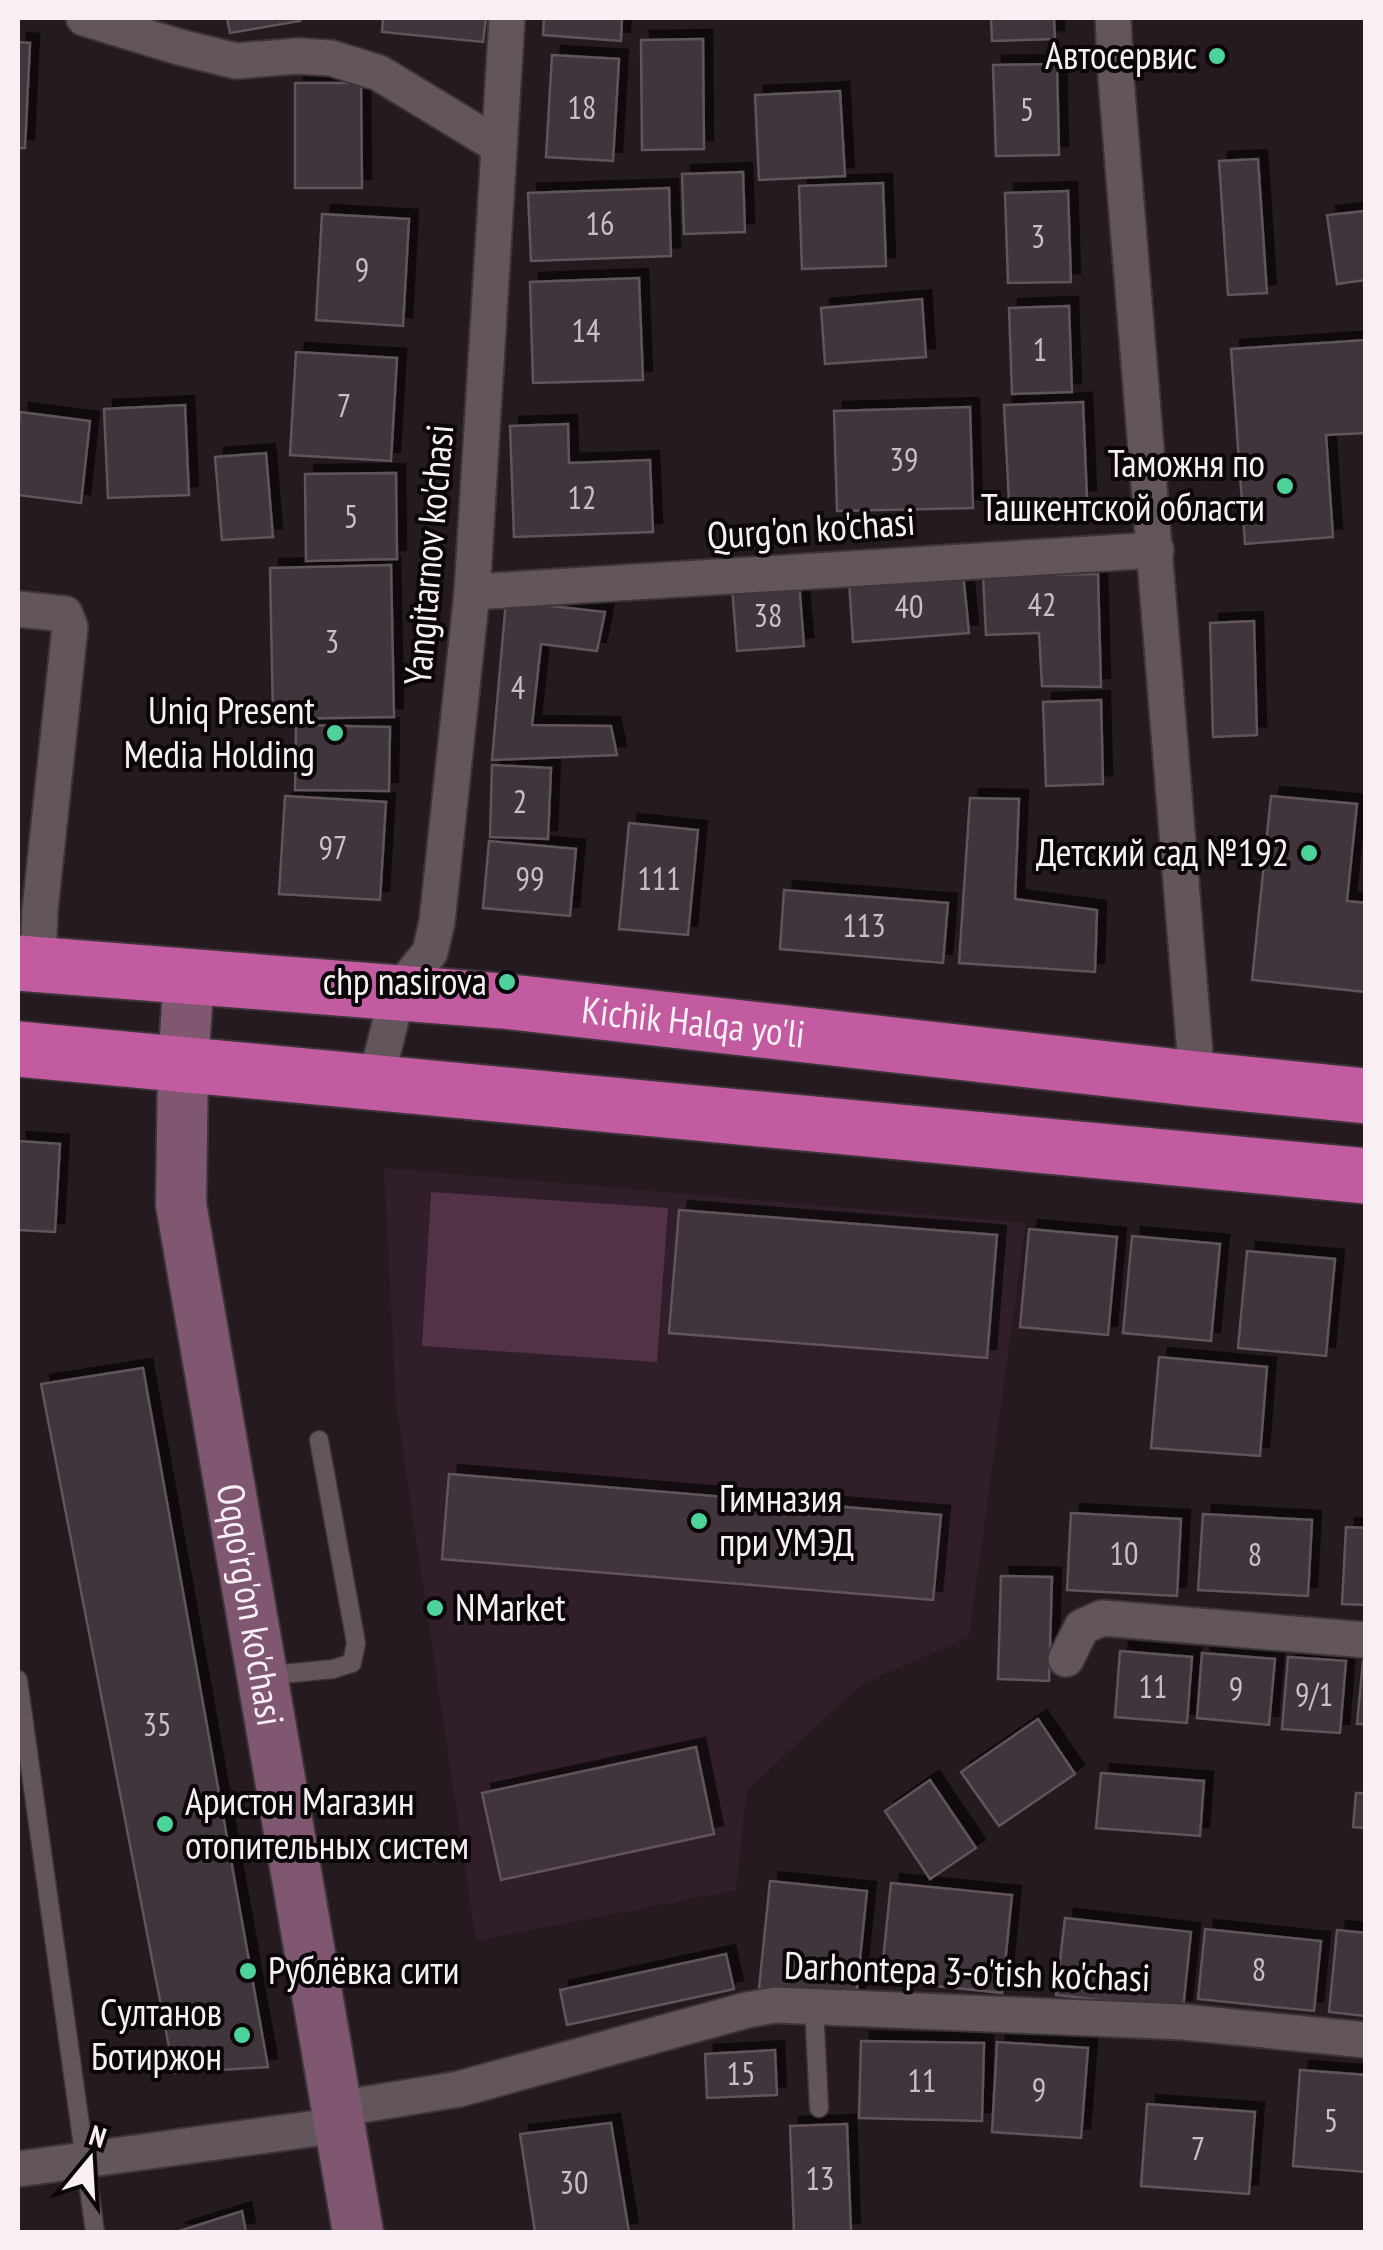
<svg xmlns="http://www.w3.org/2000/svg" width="1383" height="2250" viewBox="0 0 1383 2250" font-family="'PT Sans Narrow',sans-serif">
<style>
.built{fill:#301f2a}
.green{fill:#533247}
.building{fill:#40343c;stroke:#61545b;stroke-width:2.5;filter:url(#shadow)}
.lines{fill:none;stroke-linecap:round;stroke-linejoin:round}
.lane-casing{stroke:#3c3439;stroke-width:21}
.street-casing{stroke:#3c3439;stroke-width:39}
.secondary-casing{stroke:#3c3439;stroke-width:54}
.highway-casing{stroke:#3c3439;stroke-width:59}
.lane{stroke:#62555c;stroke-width:18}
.street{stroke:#62555c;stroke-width:35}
.secondary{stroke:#7f5770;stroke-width:50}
.highway{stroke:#c25ba0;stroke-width:55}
.poi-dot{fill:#4dd39a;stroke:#0b0609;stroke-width:4}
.labels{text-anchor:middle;stroke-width:8;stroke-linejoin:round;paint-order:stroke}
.number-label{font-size:32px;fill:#c9c0c5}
.poi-label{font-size:38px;fill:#f7eff3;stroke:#0b0609;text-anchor:end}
.street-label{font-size:38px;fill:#f7eff3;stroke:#0b0609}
</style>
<defs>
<filter id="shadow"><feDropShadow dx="9" dy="-9" stdDeviation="0" flood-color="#0009"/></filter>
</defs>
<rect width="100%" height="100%" fill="#241a20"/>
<polygon class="built" points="384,1168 1026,1223 969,1637 862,1684 747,1790 736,1890 476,1941 396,1404"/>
<polygon class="green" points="431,1192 668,1208 657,1362 422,1346"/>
<g class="building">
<polygon points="227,18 300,18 300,21 230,33"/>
<polygon points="383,18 486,18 483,42 382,32"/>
<polygon points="544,18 622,18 621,41 543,35"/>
<polygon points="991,18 1054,18 1055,39 992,41"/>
<polygon points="703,39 704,149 642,150 641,40"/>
<polygon points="18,42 30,43 25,148 18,148"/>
<polygon points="552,55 619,59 613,161 546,157"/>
<polygon points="1057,64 1059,155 996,156 993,65"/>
<polygon points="295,83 361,83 362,188 295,188"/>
<polygon points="840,91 845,176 759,180 755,95"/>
<polygon points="1258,159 1267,293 1228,295 1219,161"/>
<polygon points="743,172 745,232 684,234 682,174"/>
<polygon points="883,183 886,266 802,269 799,186"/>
<polygon points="669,188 671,256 531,261 528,193"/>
<polygon points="1068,191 1071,282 1008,283 1005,193"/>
<polygon points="1366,211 1366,280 1337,284 1327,215"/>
<polygon points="322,214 409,219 403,326 316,320"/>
<polygon points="639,278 643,380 533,383 530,282"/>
<polygon points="922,299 926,357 825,364 821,308"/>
<polygon points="1069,306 1072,392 1012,394 1009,308"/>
<polygon points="1366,340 1366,433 1326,435 1333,537 1245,544 1231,349"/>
<polygon points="296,352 397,358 391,461 290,455"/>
<polygon points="1083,402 1087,499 1009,502 1004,405"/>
<polygon points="185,405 189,495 108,498 104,409"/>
<polygon points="970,407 973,508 837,511 834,411"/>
<polygon points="20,412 90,421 81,503 18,495 18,433"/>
<polygon points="568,424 569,463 650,460 653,532 514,537 510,426"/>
<polygon points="266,453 273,537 222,540 215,457"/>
<polygon points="396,473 397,559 306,561 305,474"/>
<polygon points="391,565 394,717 273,719 270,568"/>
<polygon points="963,572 969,633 853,642 849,581"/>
<polygon points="1098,574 1101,687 1042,686 1039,633 986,635 983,576"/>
<polygon points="799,582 804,646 737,651 732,587"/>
<polygon points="506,601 605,612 597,651 541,644 532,725 611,726 617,755 492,760"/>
<polygon points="1254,621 1257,735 1213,737 1210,623"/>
<polygon points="1101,700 1103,784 1046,786 1043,702"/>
<polygon points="296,725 390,727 389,791 295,790"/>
<polygon points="492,765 551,768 548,839 490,837"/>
<polygon points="285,796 386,802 380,900 279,894"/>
<polygon points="1271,796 1357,804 1347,901 1366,903 1366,992 1252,980"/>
<polygon points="970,798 1019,799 1015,899 1097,910 1095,972 959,963"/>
<polygon points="629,823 698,830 688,935 619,929"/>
<polygon points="489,841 576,849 570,916 483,908"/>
<polygon points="784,890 948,903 943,963 780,949"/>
<polygon points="18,1141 60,1144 55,1232 18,1230"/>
<polygon points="679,1210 997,1235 987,1358 669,1333"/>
<polygon points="1029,1229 1117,1237 1108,1335 1020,1327"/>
<polygon points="1132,1236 1220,1244 1211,1341 1123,1333"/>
<polygon points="1247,1251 1335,1259 1326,1356 1238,1348"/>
<polygon points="1159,1357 1267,1367 1260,1456 1151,1448"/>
<polygon points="143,1368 268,2067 174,2073 41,1384"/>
<polygon points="449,1474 941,1515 933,1600 442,1559"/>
<polygon points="1071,1513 1181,1519 1177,1596 1067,1590"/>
<polygon points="1203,1514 1312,1520 1308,1596 1198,1590"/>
<polygon points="1346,1527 1366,1528 1366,1605 1342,1604"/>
<polygon points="1001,1576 1052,1577 1049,1681 998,1679"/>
<polygon points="1120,1651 1192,1657 1187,1723 1115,1717"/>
<polygon points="1202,1653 1275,1659 1269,1725 1197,1718"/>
<polygon points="1288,1657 1346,1661 1340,1733 1282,1729"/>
<polygon points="1363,1661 1366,1661 1366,1724 1357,1724"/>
<polygon points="1038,1719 1075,1774 999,1826 961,1772"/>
<polygon points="696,1747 714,1834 501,1880 482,1793"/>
<polygon points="1101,1773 1204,1781 1200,1836 1096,1828"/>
<polygon points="930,1780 976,1848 930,1879 885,1811"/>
<polygon points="1356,1793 1366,1793 1366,1828 1353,1827"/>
<polygon points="770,1881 867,1891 856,1998 759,1988"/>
<polygon points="891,1883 1012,1895 1002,1993 881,1980"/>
<polygon points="1065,1918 1191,1932 1183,2009 1056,1995"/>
<polygon points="1205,1929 1321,1941 1314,2011 1198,1999"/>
<polygon points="1337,1930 1366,1933 1366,2016 1329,2012"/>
<polygon points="726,1954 734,1989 567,2025 560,1990"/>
<polygon points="861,2041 984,2043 982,2121 859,2118"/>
<polygon points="997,2042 1088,2048 1081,2138 992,2132"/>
<polygon points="775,2050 777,2095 707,2098 705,2054"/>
<polygon points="1300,2070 1366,2075 1366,2172 1293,2166"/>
<polygon points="1147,2104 1255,2112 1249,2194 1141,2186"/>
<polygon points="611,2123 629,2232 535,2232 520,2134"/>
<polygon points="847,2124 851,2232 794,2232 790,2126"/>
<polygon points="242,2211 246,2232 176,2232"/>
</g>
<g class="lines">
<defs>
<g id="lane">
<polyline points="263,1676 333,1669 352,1663 356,1643 319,1440"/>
<polyline points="18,1680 95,2232"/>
<polyline points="814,2007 819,2108"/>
</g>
<g id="street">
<polyline points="84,18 179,47 236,61 298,56 331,58 379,73 499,146"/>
<polyline points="1113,18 1116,78 1197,1079"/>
<polyline points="472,592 1156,550"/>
<polyline points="18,609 65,614 70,627 40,910 38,965"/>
<polyline points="375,1083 398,992 430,952 437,922 472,592 507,18"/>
<polyline points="1066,1659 1082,1627 1102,1618 1366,1640"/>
<polyline points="337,2109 459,2089 747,2010 775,2005 1183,2022 1366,2040"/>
<polyline points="18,2169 340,2125"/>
</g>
<g id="secondary">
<path id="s1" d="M189 976 183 1065 181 1204 358 2232"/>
</g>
<g id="highway">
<path id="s2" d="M18 963 502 1001 1197 1079 1366 1096"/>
<polyline points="18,1049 1366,1176"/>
</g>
</defs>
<use href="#lane" class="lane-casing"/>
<use href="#street" class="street-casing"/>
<use href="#secondary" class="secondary-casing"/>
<use href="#highway" class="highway-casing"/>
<use href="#lane" class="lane"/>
<use href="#street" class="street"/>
<use href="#secondary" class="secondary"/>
<use href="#highway" class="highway"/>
</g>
<g class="poi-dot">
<circle cx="1217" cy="56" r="10"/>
<circle cx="1285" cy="486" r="10"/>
<circle cx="335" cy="733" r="10"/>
<circle cx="1309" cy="853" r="10"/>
<circle cx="507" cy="982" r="10"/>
<circle cx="699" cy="1521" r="10"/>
<circle cx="435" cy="1608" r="10"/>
<circle cx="165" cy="1824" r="10"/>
<circle cx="248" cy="1971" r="10"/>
<circle cx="242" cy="2035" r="10"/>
</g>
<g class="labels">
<g class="number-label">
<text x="582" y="119">18</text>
<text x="1027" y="121">5</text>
<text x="600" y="235">16</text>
<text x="1038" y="248">3</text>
<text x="362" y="281">9</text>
<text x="586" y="342">14</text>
<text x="1040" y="361">1</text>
<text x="344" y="417">7</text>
<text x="904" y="471">39</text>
<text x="582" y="509">12</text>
<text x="351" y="528">5</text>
<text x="1042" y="616">42</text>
<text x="909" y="618">40</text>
<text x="768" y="627">38</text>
<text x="332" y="653">3</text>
<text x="518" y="699">4</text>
<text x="520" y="813">2</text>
<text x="333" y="859">97</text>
<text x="530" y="890">99</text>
<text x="659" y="890">111</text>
<text x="864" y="937">113</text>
<text x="1124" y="1565">10</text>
<text x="1255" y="1566">8</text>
<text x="1153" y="1698">11</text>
<text x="1236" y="1700">9</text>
<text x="1314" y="1706">9/1</text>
<text x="157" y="1736">35</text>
<text x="1259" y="1981">8</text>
<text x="741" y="2085">15</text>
<text x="922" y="2092">11</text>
<text x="1039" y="2101">9</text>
<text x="1331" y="2132">5</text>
<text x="1198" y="2160">7</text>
<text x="820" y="2190">13</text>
<text x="574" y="2194">30</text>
</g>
<g class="poi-label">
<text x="1197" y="69">Автосервис</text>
<text x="1265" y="477">Таможня по<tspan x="1265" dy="44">Ташкентской области</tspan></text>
<text x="315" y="724">Uniq Present<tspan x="315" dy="44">Media Holding</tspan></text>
<text x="1289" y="866">Детский сад №192</text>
<text x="487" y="995">chp nasirova</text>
<text x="719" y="1512" text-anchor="start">Гимназия<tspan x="719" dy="44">при УМЭД</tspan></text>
<text x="455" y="1621" text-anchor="start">NMarket</text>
<text x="185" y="1815" text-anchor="start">Аристон Магазин<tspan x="185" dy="44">отопительных систем</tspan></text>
<text x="268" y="1984" text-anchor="start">Рублёвка сити</text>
<text x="222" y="2026">Султанов<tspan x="222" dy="44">Ботиржон</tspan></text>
</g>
<g class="street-label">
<text transform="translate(811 529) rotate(-4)" y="13">Qurg'on ko'chasi</text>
<text transform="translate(429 555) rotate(-85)" y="13">Yangitarnov ko'chasi</text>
<text dy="13" stroke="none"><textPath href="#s2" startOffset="678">Kichik Halqa yo'li</textPath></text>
<text dy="13" stroke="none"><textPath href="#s1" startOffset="635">Oqqo'rg'on ko'chasi</textPath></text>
<text transform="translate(967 1972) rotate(2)" y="13">Darhontepa 3-o'tish ko'chasi</text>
</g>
</g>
<rect width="1383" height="2250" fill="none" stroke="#f7eff3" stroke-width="40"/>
<g transform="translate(90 2160) rotate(18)" stroke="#0b0609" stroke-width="8" paint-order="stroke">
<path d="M0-8L18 38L0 25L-18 38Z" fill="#f7eff3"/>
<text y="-15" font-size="28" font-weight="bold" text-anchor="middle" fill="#f7eff3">N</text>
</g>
</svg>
